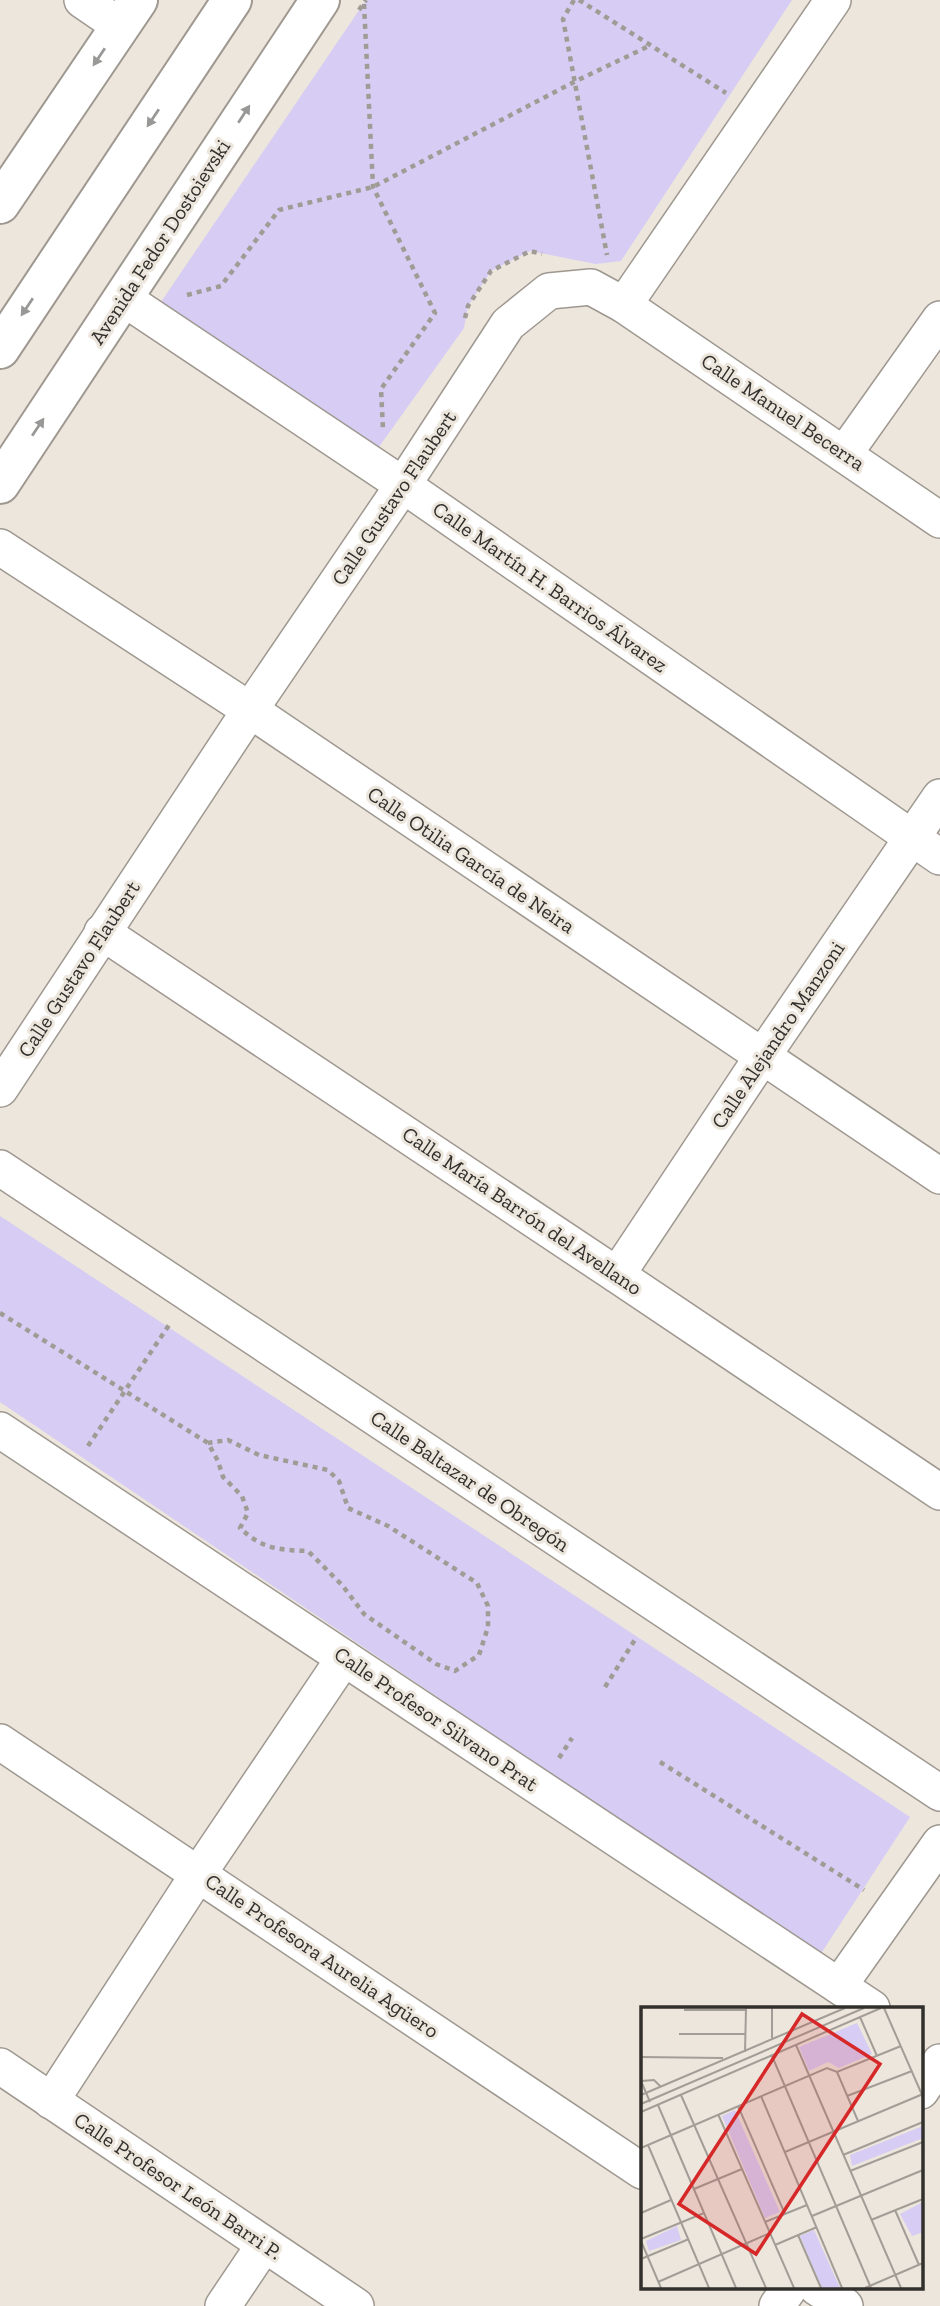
<svg xmlns="http://www.w3.org/2000/svg" width="940" height="2306" viewBox="0 0 940 2306" font-family="'Zilla Slab',serif">
<style>
.green{fill:#d6ccf4}
.lines{fill:none;stroke-linecap:round;stroke-linejoin:round}
.street-casing{stroke:#9e9890;stroke-width:38}
.secondary-casing{stroke:#9e9890;stroke-width:42}
.path{stroke:#a09b94;stroke-width:4.5;stroke-dasharray:5 5;stroke-linecap:butt}
.street{stroke:#fff;stroke-width:35}
.secondary{stroke:#fff;stroke-width:38}
.oneway{fill:#989896}
.labels{text-anchor:middle;stroke-width:6;stroke-linejoin:round;paint-order:stroke}
.street-label{font-size:21px;fill:#32302c;stroke:#ece6dd}
.inset-road{fill:none;stroke:#a29d96;stroke-width:2}
.view{fill:#d62828;fill-opacity:0.15;stroke:#d62828;stroke-width:3.5}
.inset-edge{fill:none;stroke:#32302c;stroke-width:3.5}
</style>
<rect width="100%" height="100%" fill="#ece6dd"/>
<g class="green">
<polygon points="366,0 792,0 621,261 596,264 530,251 491,271 468,306 464,328 376,451 161,302"/>
<polygon points="0,1216 910,1817 820,1955 0,1402"/>
</g>
<g class="lines">
<defs>
<g id="street">
<polyline points="82,0 120,26"/>
<polyline points="123,298 403,485 940,857"/>
<polyline points="624,305 940,520"/>
<polyline points="845,453 940,319"/>
<polyline points="0,547 250,710 940,1176"/>
<polyline points="102,932 617,1275 940,1492"/>
<polyline points="0,1089 250,710 403,485 508,324 549,291 591,287 624,305 833,0"/>
<polyline points="0,1168 940,1793"/>
<polyline points="617,1275 762,1057 940,797"/>
<polyline points="0,1430 872,2008"/>
<polyline points="0,1742 642,2171"/>
<polyline points="839,1986 940,1843"/>
<polyline points="0,2066 356,2306"/>
<polyline points="921,2091 940,2062"/>
<polyline points="51,2101 199,1873 344,1658"/>
<polyline points="816,2287 845,2306"/>
<polyline points="223,2306 264,2245"/>
<polyline points="777,2306 790,2287"/>
</g>
<g id="secondary">
<polyline points="0,204 138,0"/>
<polyline points="0,349 232,0"/>
<polyline points="0,484 320,0"/>
</g>
</defs>
<use href="#street" class="street-casing"/>
<use href="#secondary" class="secondary-casing"/>
<g class="path">
<polyline points="574,0 563,19 607,255"/>
<polyline points="579,0 726,93"/>
<polyline points="364,4 373,187 435,313 381,389 383,429"/>
<polyline points="359,10 366,0"/>
<polyline points="187,295 221,286 279,210 373,187 574,82 649,46"/>
<polyline points="465,318 468,306 491,271 530,251 542,254"/>
<path d="M0 1313 208 1443 218 1461 223 1477 242 1496 248 1513 240 1528C262 1549 279 1550 308 1551L342 1585 364 1614 436 1664 455 1671 479 1655 488 1627V1606L477 1583 388 1526 348 1508 339 1481 328 1470 259 1455 228 1440 208 1443"/>
<polyline points="88,1446 169,1325"/>
<polyline points="605,1687 636,1638"/>
<polyline points="559,1758 572,1738"/>
<polyline points="660,1762 864,1890"/>
</g>
<use href="#street" class="street"/>
<use href="#secondary" class="secondary"/>
</g>
<defs><path id="oneway-solid" d="M-6-.8H1V-3.2L6.5 0L1 3.2V.8H-6Z" transform="scale(1.75)"/></defs>
<g class="oneway">
<use href="#oneway-solid" transform="translate(99 57) rotate(124)"/>
<use href="#oneway-solid" transform="translate(244 114) rotate(-57)"/>
<use href="#oneway-solid" transform="translate(153 118) rotate(124)"/>
<use href="#oneway-solid" transform="translate(27 307) rotate(124)"/>
<use href="#oneway-solid" transform="translate(38 427) rotate(-56)"/>
</g>
<g class="labels">
<g class="street-label">
<text transform="translate(160 242) rotate(-57)" y="7">Avenida Fedor Dostoievski</text>
<text transform="translate(783 412) rotate(34)" y="7">Calle Manuel Becerra</text>
<text transform="translate(394 498) rotate(-56)" y="7">Calle Gustavo Flaubert</text>
<text transform="translate(550 587) rotate(35)" y="7">Calle Martín H. Barrios Álvarez</text>
<text transform="translate(471 860) rotate(34)" y="7">Calle Otilia García de Neira</text>
<text transform="translate(79 969) rotate(-57)" y="7">Calle Gustavo Flaubert</text>
<text transform="translate(778 1035) rotate(-56)" y="7">Calle Alejandro Manzoni</text>
<text transform="translate(522 1211) rotate(34)" y="7">Calle María Barrón del Avellano</text>
<text transform="translate(470 1481) rotate(34)" y="7">Calle Baltazar de Obregón</text>
<text transform="translate(436 1719) rotate(34)" y="7">Calle Profesor Silvano Prat</text>
<text transform="translate(322 1956) rotate(34)" y="7">Calle Profesora Aurelia Agüero</text>
<text transform="translate(178 2186) rotate(34)" y="7">Calle Profesor León Barri P.</text>
</g>
</g>
<g transform="translate(641 2007)">
<rect width="282" height="282" fill="#ece6dd"/>
<path d="M216 16 231 47 198 61 187 55 168 64 158 40ZM94 103 139 205 124 211 81 109ZM282 119V131L211 159 209 148ZM282 195V225L271 229 259 207ZM36 219 40 233 8 244 5 234ZM173 223 199 281H181L159 229Z" fill="#d6ccf4"/>
<path class="inset-road" d="M243 1 282 90M43 3H105M219 10 236 49M38 27H104M131 31V1M155 38 260 281M104 45 105 1M131 49 230 281M0 50 82 51M196 65 217 114M0 74 13 73 20 80M0 74 9 95M0 88 204 1M40 88 125 281M120 89 201 281M206 89 271 64M0 97 223 1M17 98 95 281M97 99 144 207M0 105 240 1M77 107 153 281M7 138 68 281M0 141 186 61 196 65 260 39M144 145 282 87M202 148 282 115M209 164 282 135M53 182 101 162M254 203 278 258M0 206 30 193M171 209 282 163M230 213 282 192M124 215 166 198M157 228 180 281M0 232 63 206M0 234 20 281M134 238 176 220M0 252 48 232M17 275 129 226M224 281 282 256"/>
<path class="view" d="M161 7 239 57 115 247 38 197Z"/>
<rect width="282" height="282" class="inset-edge"/>
</g>
</svg>
